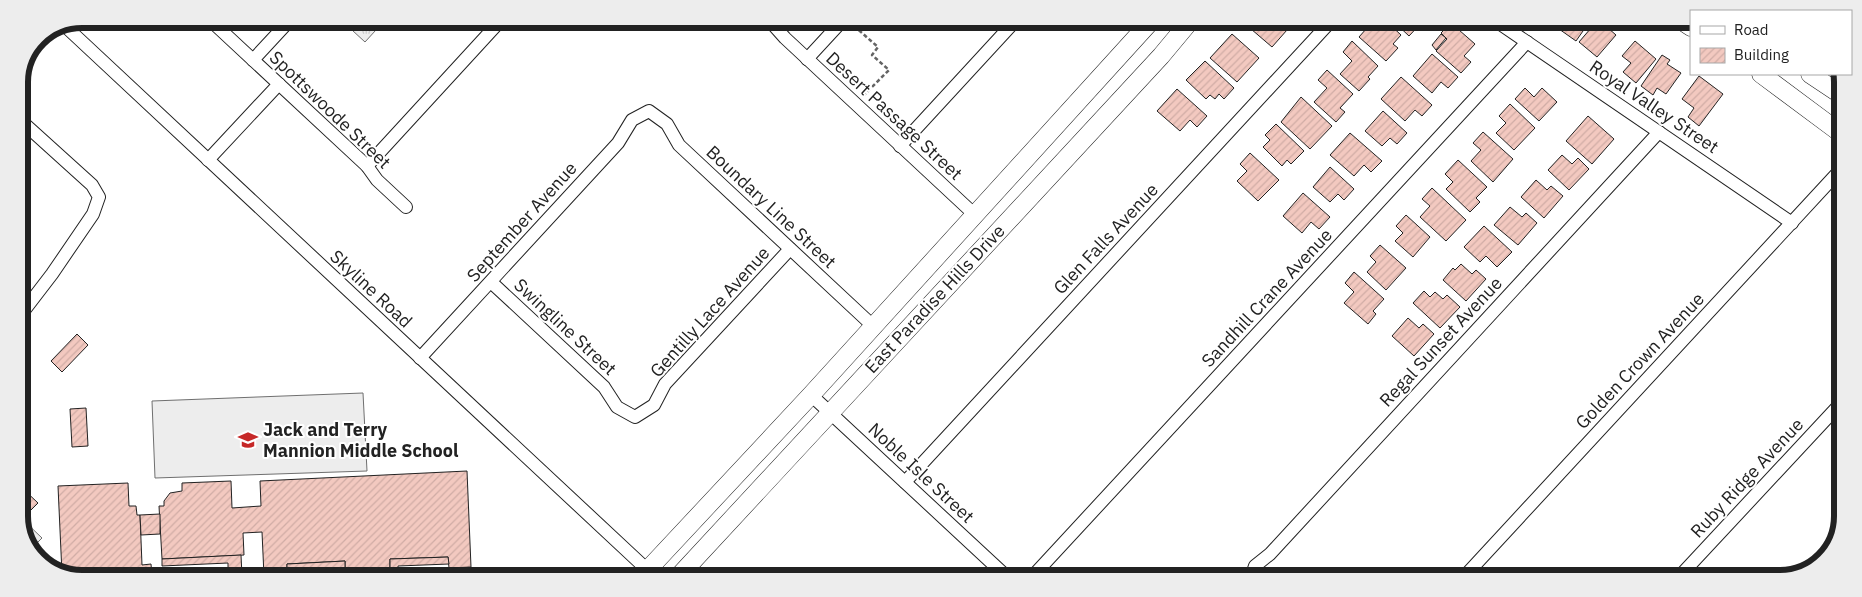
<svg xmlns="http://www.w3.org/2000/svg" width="1862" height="597" viewBox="0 0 1862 597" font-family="'IBM Plex Sans',sans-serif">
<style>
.grass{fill:url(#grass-tufts);stroke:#6f6f6f}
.pitch{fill:#eee;stroke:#6f6f6f}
.parking{fill:#ededed;stroke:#6f6f6f}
.building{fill:url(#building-hatch);stroke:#222}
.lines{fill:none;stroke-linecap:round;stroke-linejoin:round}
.minor-casing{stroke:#222;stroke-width:14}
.secondary-casing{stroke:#222;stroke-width:19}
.path{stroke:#646464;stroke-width:2.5;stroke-dasharray:4 2.5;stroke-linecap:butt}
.minor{stroke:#fff;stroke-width:12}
.secondary{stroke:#fff;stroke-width:18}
.labels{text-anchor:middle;stroke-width:4;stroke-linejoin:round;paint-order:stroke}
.street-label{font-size:18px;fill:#222;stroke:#fff}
.poi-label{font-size:18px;font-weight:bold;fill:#222;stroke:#fff;text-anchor:start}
.rim{fill:none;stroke:#222;stroke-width:6}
</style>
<defs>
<pattern id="grass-tufts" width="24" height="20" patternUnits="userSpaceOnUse" patternTransform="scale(1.25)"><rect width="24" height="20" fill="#eee"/><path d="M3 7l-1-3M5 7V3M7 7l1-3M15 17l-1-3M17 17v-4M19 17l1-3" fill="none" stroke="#ccc"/></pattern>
<pattern id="building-hatch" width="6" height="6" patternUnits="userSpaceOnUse" patternTransform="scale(1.25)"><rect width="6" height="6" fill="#f3c9c0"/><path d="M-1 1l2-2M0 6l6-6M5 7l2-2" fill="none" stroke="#d0aca5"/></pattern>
</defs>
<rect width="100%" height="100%" fill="#fff"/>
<polygon class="grass" points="340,19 386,19 365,42"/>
<polygon class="pitch" points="19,516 42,538 31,549 19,520"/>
<polygon class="parking" points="363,393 367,471 155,478 152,401"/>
<g class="building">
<polygon points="1257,20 1276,20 1287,30 1272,47 1251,29"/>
<polygon points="1374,20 1385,20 1401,35 1393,44 1398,48 1386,61 1359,37"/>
<polygon points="1392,20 1424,20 1409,36"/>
<polygon points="1565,21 1590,21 1576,41 1559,29"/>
<polygon points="1597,21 1600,21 1616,35 1597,57 1579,42"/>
<polygon points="1451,23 1475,44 1464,56 1471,62 1461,73 1436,51 1447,39 1441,33"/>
<polygon points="1232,34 1259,58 1237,82 1210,58"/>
<polygon points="1441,34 1446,38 1436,50 1432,45"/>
<polygon points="1352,41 1378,66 1368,77 1370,79 1359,91 1340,74 1352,61 1343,52"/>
<polygon points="1635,41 1656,59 1636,83 1623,72 1631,63 1622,56"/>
<polygon points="1432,54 1458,77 1448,88 1441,82 1432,93 1413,76"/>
<polygon points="1662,55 1670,60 1667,64 1681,73 1666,94 1657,88 1653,95 1641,86"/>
<polygon points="1205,61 1234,88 1224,99 1219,94 1215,99 1210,95 1206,99 1186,80"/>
<polygon points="1327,70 1353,94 1340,108 1345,112 1336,122 1314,102 1327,88 1318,80"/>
<polygon points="1699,76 1723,94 1699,126 1688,117 1694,108 1682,99"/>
<polygon points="1401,77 1432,105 1422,116 1415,110 1405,121 1381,99"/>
<polygon points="1525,88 1534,97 1542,88 1557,102 1539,121 1515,99"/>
<polygon points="1177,89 1207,116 1197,127 1190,120 1180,131 1157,111"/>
<polygon points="1301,97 1332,126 1310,149 1281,122"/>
<polygon points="1510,104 1535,128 1514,150 1496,133 1506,123 1499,116"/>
<polygon points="1383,111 1407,133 1397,144 1390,138 1382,146 1365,131"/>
<polygon points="1588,116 1614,139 1592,164 1566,141"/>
<polygon points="1276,124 1304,151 1291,164 1287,160 1282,166 1263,147 1270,140 1265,135"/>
<polygon points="1483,132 1513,159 1493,182 1471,161 1481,150 1473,143"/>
<polygon points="1350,133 1382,161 1371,172 1364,165 1354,176 1330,155"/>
<polygon points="1250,153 1279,180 1258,201 1237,181 1247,171 1240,164"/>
<polygon points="1562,155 1572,164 1578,158 1589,169 1569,190 1548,170"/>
<polygon points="1458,160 1487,187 1476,198 1480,202 1470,212 1446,189 1453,182 1445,174"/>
<polygon points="1330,167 1354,189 1344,200 1338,194 1330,202 1313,187"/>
<polygon points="1536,180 1547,190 1551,186 1563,196 1544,218 1521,197"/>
<polygon points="1432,188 1466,220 1446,241 1420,217 1430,206 1422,199"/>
<polygon points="1303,193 1330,217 1319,229 1311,222 1302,233 1283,216"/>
<polygon points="1510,207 1522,217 1526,213 1537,223 1518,245 1494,225"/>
<polygon points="1406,215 1430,237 1413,257 1395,241 1403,233 1396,226"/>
<polygon points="1484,226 1512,252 1497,267 1486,256 1480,262 1464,247"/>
<polygon points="1380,245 1406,268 1386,290 1367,272 1376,262 1370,256"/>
<polygon points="1461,264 1472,274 1476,270 1486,279 1466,301 1443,280 1453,268 1455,270"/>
<polygon points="1354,272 1384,299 1373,311 1376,314 1368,324 1344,303 1354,292 1345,283"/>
<polygon points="1424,291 1430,297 1435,292 1443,299 1447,295 1460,307 1440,328 1413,303"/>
<polygon points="1408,318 1419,328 1423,324 1434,334 1414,356 1392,336"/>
<polygon points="77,334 88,345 62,372 51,361"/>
<polygon points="86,408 88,446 72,447 70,409"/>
<polygon points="467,471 471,567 449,568 448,557 390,559 390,571 345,572 345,561 287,564 287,575 264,576 262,532 243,533 244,555 162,559 159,506 164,506 164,501 170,493 182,491 182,483 231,481 232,508 261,506 260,481"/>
<polygon points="128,483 129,506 136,506 137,515 140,515 142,565 151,564 152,576 65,576 62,574 58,486"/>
<polygon points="19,485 38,503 29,512 19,502"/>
<polygon points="160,514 160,534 141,535 140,515"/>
<polygon points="241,555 242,576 228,576 228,563 162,566 162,559"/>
<polygon points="448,557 449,564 398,566 398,576 337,576 337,569 294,571 294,576 280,576 287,575 287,564 345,561 345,572 390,571 390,559"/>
</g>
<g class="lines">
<defs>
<g id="minor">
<polyline points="209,19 367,166 377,180 406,207"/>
<polyline points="769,20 785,38 975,215"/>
<polyline points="1496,21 1792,223"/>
<polyline points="65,26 655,577"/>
<polyline points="807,59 843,20"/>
<polyline points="253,60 291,19"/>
<polyline points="19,119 92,185 99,197 93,214 52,274 19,317"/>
<polyline points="900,146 1016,20"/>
<polyline points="208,160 279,84"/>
<polyline points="367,166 502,19"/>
<polyline points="491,282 604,387 617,407 635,417 654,405 665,384 790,249"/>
<polyline points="420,358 618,143 632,120 649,111 667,124 679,145 873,326"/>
<polyline points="811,395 1007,577"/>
<polyline points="905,482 1332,20"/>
<polyline points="1032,577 1527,42"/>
<polyline points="1251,578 1255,566 1270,554 1659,132"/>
<polyline points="1463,578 1843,167"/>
<polyline points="1678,578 1842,402"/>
</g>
<g id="secondary">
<polyline points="1682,21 1691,27"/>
<polyline points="1761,74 1843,135"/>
<polyline points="1810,74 1843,96"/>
<polyline points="641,577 811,395 1152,20"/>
<polyline points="678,577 1161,56 1191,20"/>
</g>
</defs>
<use href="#minor" class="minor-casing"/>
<use href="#secondary" class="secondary-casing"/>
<polyline class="path" points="854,26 878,47 872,55 889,70 864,95"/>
<use href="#minor" class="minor"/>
<use href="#secondary" class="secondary"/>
</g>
<defs>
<symbol id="school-bare" viewBox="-9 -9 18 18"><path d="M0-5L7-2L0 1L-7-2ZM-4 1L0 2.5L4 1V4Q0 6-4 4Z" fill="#c62828" stroke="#fff" stroke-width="2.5" paint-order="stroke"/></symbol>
</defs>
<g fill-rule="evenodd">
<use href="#school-bare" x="234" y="426" width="28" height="28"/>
</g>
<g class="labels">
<g class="street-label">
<text transform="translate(1654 107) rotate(34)" y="6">Royal Valley Street</text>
<text transform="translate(330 110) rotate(44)" y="6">Spottswoode Street</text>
<text transform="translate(894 116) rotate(43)" y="6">Desert Passage Street</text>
<text transform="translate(771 207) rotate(43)" y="6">Boundary Line Street</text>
<text transform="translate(522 222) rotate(-48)" y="6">September Avenue</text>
<text transform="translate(1106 239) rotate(-47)" y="6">Glen Falls Avenue</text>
<text transform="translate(371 289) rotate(43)" y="6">Skyline Road</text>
<text transform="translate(1267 298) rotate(-47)" y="6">Sandhill Crane Avenue</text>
<text transform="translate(935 299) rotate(-47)" y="6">East Paradise Hills Drive</text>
<text transform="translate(710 312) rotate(-48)" y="6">Gentilly Lace Avenue</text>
<text transform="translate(565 327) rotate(43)" y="6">Swingline Street</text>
<text transform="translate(1441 342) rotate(-47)" y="6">Regal Sunset Avenue</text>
<text transform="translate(1640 361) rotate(-47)" y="6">Golden Crown Avenue</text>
<text transform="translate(921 473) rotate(43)" y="6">Noble Isle Street</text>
<text transform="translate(1747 478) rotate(-47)" y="6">Ruby Ridge Avenue</text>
</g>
<g class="poi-label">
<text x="263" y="436">Jack and Terry<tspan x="263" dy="21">Mannion Middle School</tspan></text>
</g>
</g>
<path d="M0 0H1862V597H0ZM82 28H1780A54 54 0 0 1 1834 82V516A54 54 0 0 1 1780 570H82A54 54 0 0 1 28 516V82A54 54 0 0 1 82 28Z" fill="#ededed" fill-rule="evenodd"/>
<path class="rim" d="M82 28H1780A54 54 0 0 1 1834 82V516A54 54 0 0 1 1780 570H82A54 54 0 0 1 28 516V82A54 54 0 0 1 82 28Z"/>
<rect x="1690" y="10" width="162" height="65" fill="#ffffff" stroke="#a7a7a7"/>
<rect x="1700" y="26" width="25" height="8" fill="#ffffff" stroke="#a7a7a7"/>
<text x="1734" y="35" font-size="15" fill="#222222">Road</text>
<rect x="1700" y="48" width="25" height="15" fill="url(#building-hatch)" stroke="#a7a7a7"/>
<text x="1734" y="60" font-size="15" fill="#222222">Building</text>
</svg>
